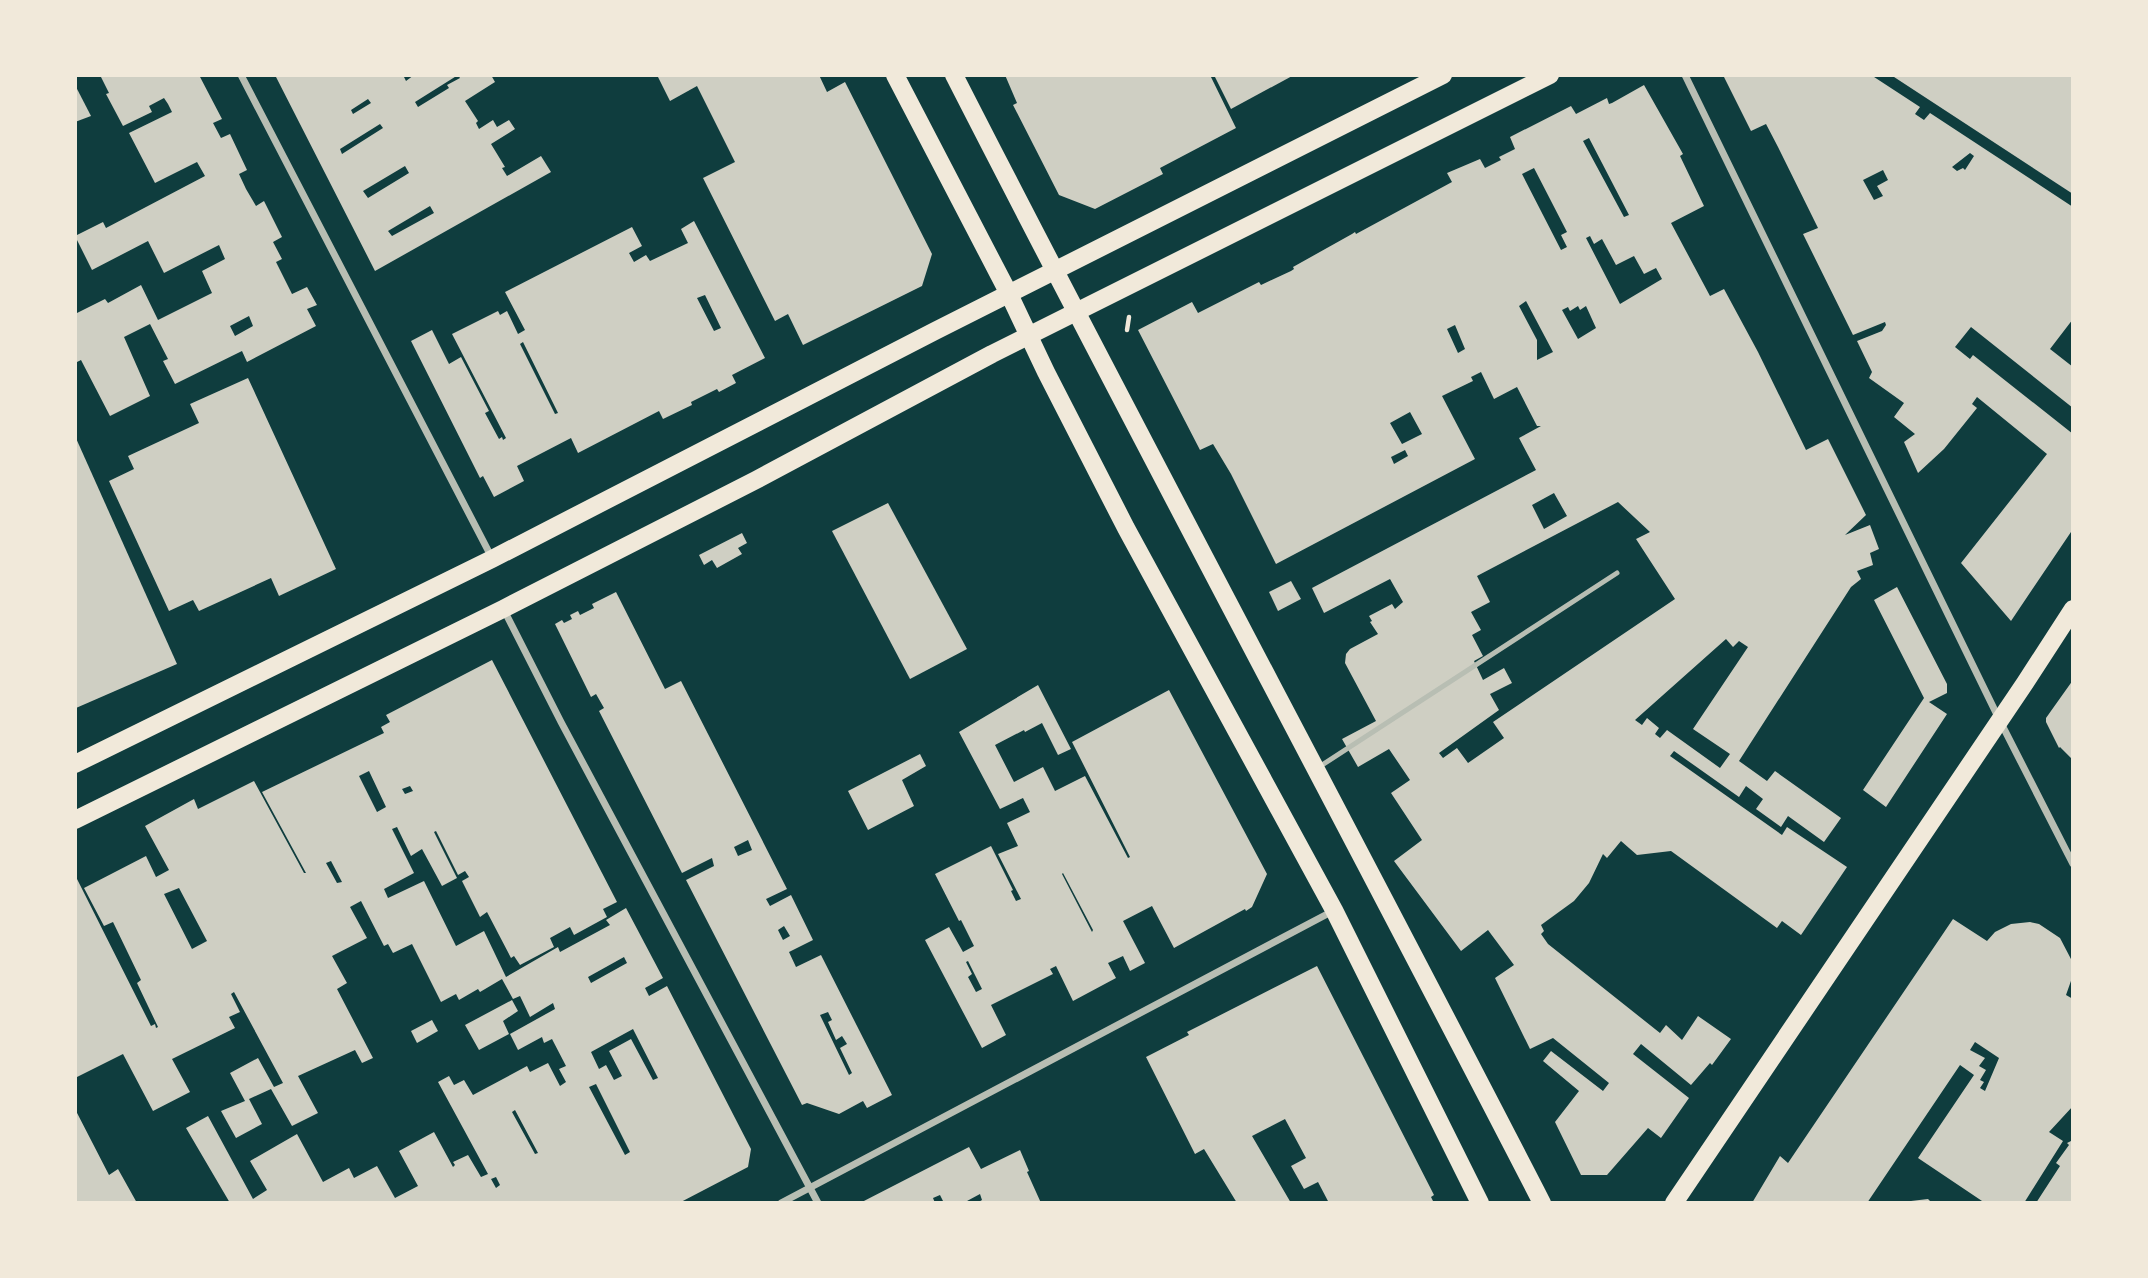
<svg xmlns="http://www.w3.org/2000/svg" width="2148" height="1278" viewBox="0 0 2148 1278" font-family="'Golos Text',sans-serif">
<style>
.building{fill:#cfcfc3;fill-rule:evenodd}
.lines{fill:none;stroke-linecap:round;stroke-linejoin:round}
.path{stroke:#f1e9da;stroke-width:4.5}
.service{stroke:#b8beb3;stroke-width:5}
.minor{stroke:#b8beb3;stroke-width:7}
.primary{stroke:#f1e9da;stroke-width:18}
</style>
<rect width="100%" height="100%" fill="#0f3d3e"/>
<g class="building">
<path d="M100 75H199L222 119 213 123 221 138 230 134 247 170 239 174 246 189 256 206 264 201 282 237 273 242 282 259 276 262 292 294 307 287 317 305 307 309 316 326 247 362 242 351 175 384 163 361 168 359 150 324 124 337 150 396 110 416 81 360 75 363V314L105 299 108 303 141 285 158 320 212 293 202 271 225 259 219 245 164 273 148 241 92 270 75 236 103 222 106 228 205 176 197 162 155 183 129 133 172 112 168 104 164 98 149 106 152 112 123 126 106 94 109 93ZM249 316 253 326 235 336 230 326Z"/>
<path d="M275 75H407L404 77 406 81 414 75H491L495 82 465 101 478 121 476 123 479 129 493 120 497 127 509 120 515 129 491 144 505 167 502 168 507 176 541 156 551 172 375 271ZM458 75 460 78 447 85 449 88 418 107 415 102ZM368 99 371 103 353 114 351 110ZM380 124 383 128 342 154 340 149ZM405 166 409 173 368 198 363 191ZM430 206 434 213 392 236 388 231Z"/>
<polygon points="657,75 819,75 827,92 845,82 932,254 922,286 803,345 788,314 775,321 703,178 735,162 697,86 670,101"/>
<polygon points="1005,75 1210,75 1236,128 1160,168 1163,174 1095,209 1059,195 1013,105 1017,103"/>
<polygon points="1214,75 1294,75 1231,109"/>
<path d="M1723 75H1871L1920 107 1915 114 1924 120 1930 113 2073 207V319L2050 349 2073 367V408L1971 327 1955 347 1970 359 1973 355 2073 434V529L2011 621 1961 563 2047 454 1977 397 1972 404 1977 408 1944 449 1918 473 1904 442 1915 434 1894 417 1904 403 1869 378 1872 372 1857 341 1882 331 1886 325 1885 322 1853 335 1803 234 1818 228 1778 147 1766 124 1751 131ZM1970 153 1974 156 1965 170 1963 168 1957 171 1952 167ZM1883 170 1888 180 1877 186 1883 196 1874 200 1863 180Z"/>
<polygon points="1891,75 2073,75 2073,194"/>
<polygon points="75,85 91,116 75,122"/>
<path d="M1644 85 1683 154 1680 156 1704 206 1671 223 1710 296 1724 289 1758 352 1806 450 1828 439 1866 515 1845 535 1870 525 1879 549 1870 553 1873 565 1857 571 1861 579 1851 587 1739 761 1767 781 1775 771 1841 818 1824 842 1788 816 1781 827 1756 809 1763 799 1746 786 1739 797 1674 751 1670 756 1782 835 1787 827 1847 867 1801 935 1782 921 1777 928 1671 851 1637 855 1621 841 1607 858 1603 854 1589 883 1574 901 1541 925 1544 931 1541 934 1548 944 1660 1033 1666 1025 1682 1040 1698 1016 1731 1039 1712 1065 1710 1063 1691 1085 1641 1044 1633 1054 1689 1098 1661 1138 1648 1128 1607 1175H1581L1555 1122 1579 1091 1543 1061 1551 1051 1603 1091 1609 1083 1553 1038 1530 1049 1495 978 1514 965 1488 930 1461 951 1394 861 1422 840 1391 793 1410 780 1389 749 1358 767 1342 739 1376 721 1345 663 1346 654 1350 649 1378 634 1370 622 1372 621 1369 616 1392 604 1395 609 1403 602 1390 579 1324 613 1312 588 1536 470 1519 438 1541 426H1537L1517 387 1494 399 1481 372 1471 377 1473 381 1442 396 1475 459 1276 564 1231 474 1213 444 1200 450 1138 330 1192 302 1198 313 1259 282 1261 285 1291 271 1294 269 1293 267 1352 234 1355 232 1356 234 1452 182 1447 173 1480 159 1485 168 1501 160 1499 157 1515 149 1510 137 1571 106 1576 114 1607 98 1609 104 1612 103ZM1589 138 1629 215 1624 217 1583 141ZM1534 168 1567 232 1561 235 1567 247 1561 250 1522 174ZM1590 236 1594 244 1602 239 1616 265 1634 256 1644 274 1656 268 1662 279 1620 304 1586 238ZM1526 301 1553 352 1537 360V340L1519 306ZM1578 306 1580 310 1586 306 1596 328 1578 339 1562 310 1568 307 1570 311ZM1455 325 1465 349 1458 353 1447 329ZM1410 412 1422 434 1402 444 1390 423ZM1405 450 1408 456 1394 464 1391 457ZM1554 493 1567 516 1544 529 1532 505ZM1618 502 1650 532 1636 539 1675 599 1493 722 1504 738 1468 763 1457 748 1443 758 1439 753 1499 710 1490 694 1512 683 1504 668 1483 680 1474 661 1483 656 1472 635 1481 630 1471 612 1490 602 1477 576ZM1726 639 1733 647 1739 641 1748 647 1693 729 1730 754 1720 768 1667 730 1660 738 1655 734 1659 728 1647 718 1642 725 1635 720Z"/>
<path d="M694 221 765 358 732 375 736 383 719 392 717 389 691 402 692 405 663 419 659 411 578 453 571 438 517 466 524 481 494 497 483 476 480 478 411 341 432 330 449 364 461 357 489 411 485 413 499 439 502 437 503 440 506 438 452 334 498 311 500 315 507 311 518 334 525 330 505 292 632 227 642 246 629 253 634 262 646 255 650 261 688 243 681 229ZM705 295 721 328 714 331 697 298ZM523 342 558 413 555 414 520 344Z"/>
<polygon points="248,378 336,569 279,596 271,578 199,611 193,600 169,611 109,481 134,469 128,456 199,423 190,404"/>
<polygon points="75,436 177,664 76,708 75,706"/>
<polygon points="888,503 967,649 910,679 832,531"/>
<polygon points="742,533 747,543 738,548 742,554 717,568 712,560 704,565 699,555"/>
<polygon points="1291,581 1301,599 1278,611 1269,592"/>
<polygon points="1897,587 1947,684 1947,693 1929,702 1947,714 1886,807 1863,790 1924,698 1874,600"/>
<path d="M616 592 665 689 681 681 787 889 766 899 770 906 791 895 813 940 789 952 796 967 821 955 892 1095 867 1108 863 1101 839 1114 807 1103 802 1105 686 880 714 866 712 858 682 873 599 711 604 708 596 694 591 697 555 624 562 620 564 623 572 619 570 615 578 611 580 615 594 608 592 604ZM748 840 752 850 738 856 734 847ZM784 926 790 936 783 940 778 930ZM828 1012 832 1020 828 1022 836 1040 842 1036 847 1044 840 1048 852 1073 849 1075 820 1015Z"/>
<path d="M492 660 617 902 603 909 607 917 574 935 570 927 550 938 554 947 520 965 514 956 511 958 487 912 480 917 462 881 469 877 465 871 458 875 436 831 434 832 457 878 442 886 422 849 411 856 397 827 392 829 414 873 384 889 388 898 424 881 456 946 484 931 506 977 558 947 560 952 610 925 606 920 626 908 663 978 645 988 649 996 667 986 751 1149 748 1167 679 1203H230L186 1128 208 1116 253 1199 267 1190 250 1161 297 1134 323 1182 349 1168 354 1178 377 1166 395 1198 418 1186 399 1151 434 1132 453 1167 455 1165 453 1162 468 1155 481 1177 488 1174 438 1082 449 1076 454 1085 464 1080 473 1095 527 1066 530 1072 548 1063 560 1086 566 1082 559 1069 566 1066 552 1039 544 1043 542 1037 518 1050 510 1034 555 1009 553 1003 530 1017 520 996 513 999 502 979 480 992 478 989 459 1000 456 994 441 1002 412 944 393 953 388 944 384 946 361 901 350 907 367 938 332 956 347 983 337 989 373 1058 362 1063 355 1050 298 1076 318 1113 292 1126 271 1089 249 1099 262 1124 236 1138 221 1111 245 1101 230 1073 258 1058 274 1087 283 1083 234 992 231 994 240 1012 229 1017 235 1028 172 1059 190 1092 153 1111 123 1054 75 1078V875L151 1026 155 1024 156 1028 158 1027 137 983 141 980 113 922 104 926 84 888 146 856 156 877 169 870 145 826 194 799 198 809 254 781 304 873H306L262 792 384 733 381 727 390 722 386 715ZM369 771 386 807 377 812 359 776ZM410 786 413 791 405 794 402 789ZM331 861 342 882 337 883 326 863ZM179 888 207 941 192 949 164 894ZM624 957 627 963 591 983 588 977ZM633 1029 658 1078 653 1080 631 1039 609 1051 622 1076 614 1080 606 1065 599 1069 591 1052ZM596 1084 630 1152 625 1155 589 1087ZM515 1110 538 1153 535 1154 512 1112ZM496 1177 500 1185 496 1188 491 1179Z"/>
<polygon points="2073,680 2073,760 2060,747 2059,748 2046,722 2046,718"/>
<path d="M1038 685 1071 749 1058 755 1042 723 1025 732 1024 730 995 745 1014 782 1043 767 1055 791 1085 776 1128 858 1130 857 1072 742 1169 690 1267 874 1252 907 1246 911 1245 909 1174 948 1152 906 1123 921 1145 963 1130 971 1123 956 1108 963 1116 978 1073 1001 1056 966 1050 969 1053 974 991 1005 1006 1035 982 1048 925 940 949 927 963 952 974 946 961 920 959 921 935 874 991 846 1013 890 1011 891 1016 901 1021 899 998 854 1018 846 1007 823 1030 812 1023 798 1000 809 959 732ZM1063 873 1093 930 1092 932 1062 874ZM968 961 982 989 976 992 968 977 972 974 966 962Z"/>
<polygon points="920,754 926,766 902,780 914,806 868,830 848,791"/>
<path d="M1953 919 1987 941 1995 932 2011 924 2030 922 2039 924 2060 938 2072 961V978L2066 995 2073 999V1106L2049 1132 2063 1141 2024 1203H1985L1918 1158 1974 1075 1960 1065 1867 1203H1752L1780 1156 1788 1163ZM1975 1042 1999 1058 1985 1091 1980 1088 1984 1082 1980 1080 1986 1070 1979 1066 1985 1058 1970 1050Z"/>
<polygon points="1317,966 1434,1195 1431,1197 1434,1203 1329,1203 1318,1182 1304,1189 1291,1166 1306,1158 1285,1119 1252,1136 1291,1203 1237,1203 1204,1149 1195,1154 1146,1057 1189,1035 1187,1032"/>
<polygon points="512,1000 518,1011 503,1021 509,1034 479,1050 465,1025"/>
<polygon points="432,1020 438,1031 417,1043 411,1031"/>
<polygon points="75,1109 109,1175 118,1169 137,1203 75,1203"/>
<polygon points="2073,1140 2073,1203 2036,1203 2060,1166 2056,1163 2069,1145 2067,1143"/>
<polygon points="969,1147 981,1169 1020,1150 1029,1171 1027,1172 1041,1203 977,1203 982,1200 980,1194 967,1201 968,1203 944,1203 940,1195 933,1198 935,1203 860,1203"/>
<polygon points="1928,1199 1932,1203 1911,1203 1911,1201"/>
</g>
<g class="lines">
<polyline class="path" points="1127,330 1129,317"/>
<polyline class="service" points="1319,767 1617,573"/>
<g class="minor">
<polyline points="241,75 492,558"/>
<polyline points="1685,75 2000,721 2073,864"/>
<polyline points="504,610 561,722 818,1203"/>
<polyline points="781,1203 1333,911"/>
</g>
<g class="primary">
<polyline points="895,75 1009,294 1046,372 1126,528 1334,910 1480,1203"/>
<path d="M954 75C1147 453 1348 826 1542 1203"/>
<polyline points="75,764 492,559 935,331 1443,75"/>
<polyline points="75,820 503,609 756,480 992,354 1550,75"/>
<polyline points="1674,1203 2025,683 2073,609"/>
</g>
</g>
<rect width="2148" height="1278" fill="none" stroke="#f1e9da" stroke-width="154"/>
</svg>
